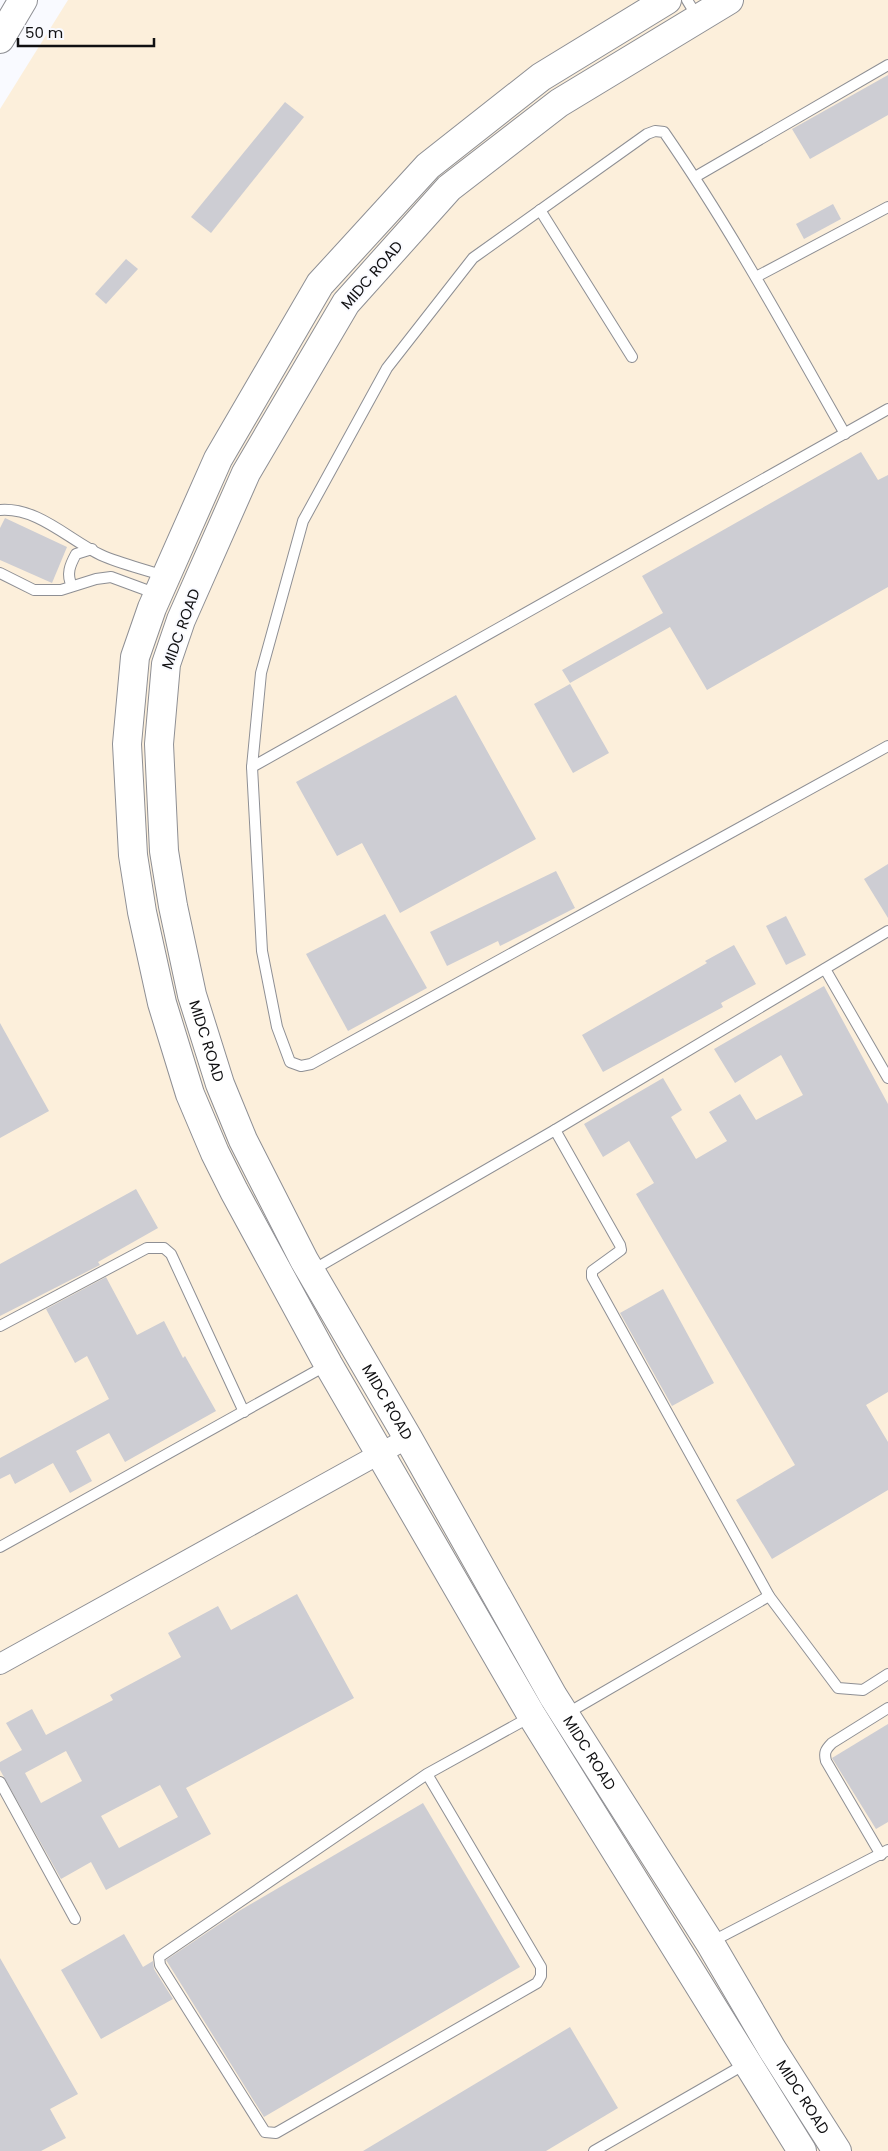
<svg xmlns="http://www.w3.org/2000/svg" width="888" height="2151" viewBox="0 0 888 2151" font-family="Poppins,sans-serif">
<style>
.industrial{fill:#fcefdb}
.building{fill:#cdcdd3;fill-rule:evenodd}
.lines{fill:none;stroke-linecap:round;stroke-linejoin:round}
.service-casing{stroke:#8e8f94;stroke-width:12}
.minor-casing{stroke:#8e8f94;stroke-width:22}
.secondary-casing{stroke:#8e8f94;stroke-width:30}
.service{stroke:#fff;stroke-width:10}
.minor{stroke:#fff;stroke-width:20}
.secondary{stroke:#fff;stroke-width:28}
.labels{text-anchor:middle;stroke-width:4;stroke-linejoin:round;paint-order:stroke}
.street-label{font-size:15px;fill:#101012;stroke:#f9faff}
</style>
<rect width="100%" height="100%" fill="#f9faff"/>
<polygon class="industrial" points="68,0 888,0 888,2151 0,2151 0,109"/>
<g class="building">
<polygon points="888,75 888,115 810,159 792,129"/>
<polygon points="285,102 304,117 211,233 191,217"/>
<polygon points="833,204 841,219 804,239 796,224"/>
<polygon points="126,259 138,269 106,304 95,294"/>
<polygon points="861,452 878,480 888,475 888,587 707,690 670,627 570,683 562,670 663,613 642,576"/>
<polygon points="5,518 67,547 52,583 0,560 0,528"/>
<polygon points="570,684 609,753 573,773 534,704"/>
<polygon points="456,695 536,839 400,913 362,843 337,856 296,782"/>
<polygon points="888,864 888,918 864,879"/>
<polygon points="556,871 575,908 500,946 498,941 447,966 430,932"/>
<polygon points="385,914 427,988 348,1031 306,954"/>
<polygon points="786,916 806,955 786,965 766,926"/>
<polygon points="734,945 756,984 721,1003 723,1007 603,1072 582,1035 707,963 705,961"/>
<polygon points="824,986 888,1104 888,1392 866,1405 888,1442 888,1490 772,1559 736,1500 795,1465 636,1194 654,1183 629,1141 603,1157 584,1124 663,1078 682,1110 671,1117 696,1159 727,1141 709,1112 740,1094 756,1120 803,1095 781,1055 735,1083 714,1049"/>
<polygon points="0,1023 49,1111 0,1138"/>
<polygon points="136,1189 158,1228 98,1262 100,1265 0,1316 0,1264"/>
<polygon points="106,1277 137,1335 164,1321 183,1358 185,1356 216,1411 125,1462 109,1433 76,1451 92,1481 70,1493 53,1463 15,1484 10,1474 0,1479 0,1458 109,1399 87,1356 75,1363 46,1309"/>
<polygon points="663,1289 714,1383 672,1406 620,1313"/>
<path d="M297 1594 354 1698 186 1788 211 1834 106 1890 91 1862 61 1879 0 1770V1762L22 1750 6 1723 32 1709 46 1735 113 1700 110 1695 181 1657 168 1633 218 1606 231 1630ZM66 1751 82 1781 41 1803 25 1773ZM160 1785 178 1817 119 1848 101 1816Z"/>
<polygon points="888,1724 888,1822 876,1829 832,1758"/>
<polygon points="423,1803 520,1967 264,2117 166,1960 239,1911"/>
<polygon points="124,1934 143,1967 153,1961 154,1969 173,1999 101,2039 61,1970"/>
<polygon points="0,1958 78,2094 50,2109 66,2138 41,2151 0,2151"/>
<polygon points="570,2027 618,2108 546,2151 363,2151"/>
</g>
<g class="lines">
<defs>
<g id="service">
<polyline points="687,0 698,18"/>
<polyline points="695,177 888,65"/>
<polyline points="540,210 632,357"/>
<polyline points="756,277 888,207"/>
<path d="M845 434C787 332 731 229 664 132L655 131 647 134 473 258 387 368 303 521 261 673 252 767 262 951 277 1027 290 1062 301 1066 311 1064 888 746"/>
<path d="M0 510C38 507 69 540 101 555 121 564 144 569 164 576"/>
<polyline points="0,573 34,590 61,590 96,579 111,577 157,594"/>
<path d="M72 586C66 574 70 565 76 554L92 549"/>
<polyline points="252,767 888,409"/>
<polyline points="825,969 888,1078"/>
<polyline points="555,1130 620,1245 621,1250 592,1271 592,1277 769,1596 838,1688 863,1690 888,1674"/>
<polyline points="311,1271 555,1130 888,931"/>
<polyline points="0,1326 147,1248 164,1248 171,1254 244,1412"/>
<polyline points="0,1547 327,1365"/>
<polyline points="566,1714 769,1596"/>
<polyline points="427,1774 541,1967 541,1976 537,1983 276,2133 265,2132 160,1965 159,1957 427,1774 532,1716"/>
<polyline points="0,1782 75,1919"/>
<path d="M881 1855 826 1761C824 1753 825 1750 832 1743L888 1708"/>
<polyline points="711,1942 888,1850"/>
<polyline points="594,2151 747,2063"/>
</g>
<polyline id="minor" points="0,1664 408,1438"/>
<g id="secondary">
<polyline points="667,0 541,77 428,166 320,284 218,459 152,608 135,657 127,744 133,855 142,912 162,1003 190,1094 215,1153 234,1191 328,1364 532,1716 802,2151"/>
<path id="s1" d="M729 0 559 103 449 188 346 303 246 473 181 620 166 664 159 744 164 851 173 906 192 995 220 1084 243 1140 304 1260 408 1438 553 1696 710 1943 772 2049 837 2151"/>
<polyline points="0,39 23,0"/>
</g>
</defs>
<use href="#service" class="service-casing"/>
<use href="#minor" class="minor-casing"/>
<use href="#secondary" class="secondary-casing"/>
<use href="#service" class="service"/>
<use href="#minor" class="minor"/>
<use href="#secondary" class="secondary"/>
</g>
<g class="labels">
<g class="street-label">
<text transform="translate(372 275) rotate(-49)" y="5">MIDC ROAD</text>
<text transform="translate(181 629) rotate(-70)" y="5">MIDC ROAD</text>
<text dy="5" stroke="none"><textPath href="#s1" startOffset="1279">MIDC ROAD</textPath></text>
<text dy="5" stroke="none"><textPath href="#s1" startOffset="1684">MIDC ROAD</textPath></text>
<text dy="5" stroke="none"><textPath href="#s1" startOffset="2089">MIDC ROAD</textPath></text>
<text dy="5" stroke="none"><textPath href="#s1" startOffset="2494">MIDC ROAD</textPath></text>
</g>
</g>
<path d="M18 38v8h136v-8" fill="none" stroke="#101012" stroke-width="2.5"/>
<text x="25" y="38" font-size="15" fill="#101012" stroke="#f9faff" stroke-width="4" paint-order="stroke">50 m</text>
</svg>
